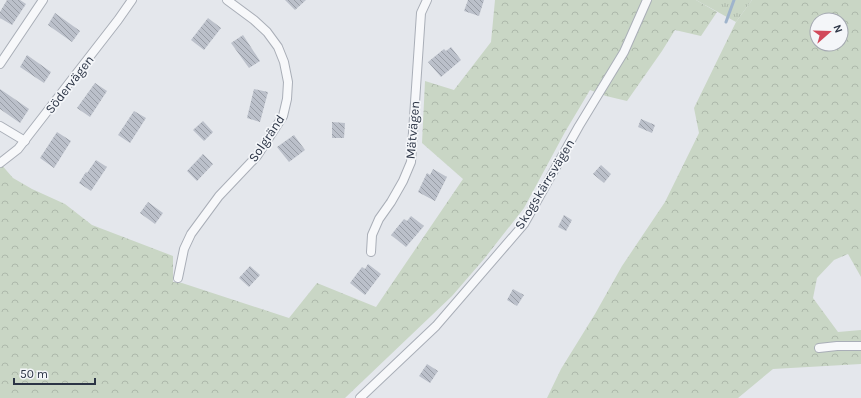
<svg xmlns="http://www.w3.org/2000/svg" width="861" height="398" viewBox="0 0 861 398" font-family="Karla,sans-serif">
<style>
.grass{fill:url(#grass-tufts)}
.forest{fill:url(#forest-crowns);fill-rule:evenodd}
.lines{fill:none;stroke-linecap:round;stroke-linejoin:round}
.stream{stroke:#9fb4cc;stroke-width:3}
.building{fill:url(#building-back-hatch)}
.minor-casing{stroke:#a9aeb7;stroke-width:10}
.minor{stroke:#f7f8fa;stroke-width:8}
.labels{text-anchor:middle;stroke-width:3.5;stroke-linejoin:round;paint-order:stroke}
.street-label{font-size:13px;fill:#2b3445;stroke:#f4f6f9}
</style>
<defs>
<pattern id="grass-tufts" width="24" height="20" patternUnits="userSpaceOnUse"><rect width="24" height="20" fill="#c9d6c5"/><path d="M3 7l-1-3M5 7V3M7 7l1-3M15 17l-1-3M17 17v-4M19 17l1-3" fill="none" stroke="#adb8ab"/></pattern>
<pattern id="forest-crowns" width="20" height="18" patternUnits="userSpaceOnUse"><rect width="20" height="18" fill="#c9d6c5"/><path d="M2 6a3 3 0 1 1 6 0M12 15a3 3 0 1 1 6 0" fill="none" stroke="#adb8ab"/></pattern>
<pattern id="building-back-hatch" width="6" height="6" patternUnits="userSpaceOnUse"><rect width="6" height="6" fill="#bbc0ca"/><path d="M-1 5l2 2M0 0l6 6M5-1l2 2" fill="none" stroke="#989da6"/></pattern>
</defs>
<rect width="100%" height="100%" fill="#e4e7ec"/>
<polygon class="grass" points="696,0 752,0 736,22"/>
<g class="forest">
<polygon points="495,0 696,0 717,12 701,36 675,30 662,51 627,101 606,96 590,90 565,132 524,208 484,259 452,296 345,398 0,398 0,163 13,178 32,189 65,204 92,225 173,256 173,282 182,283 289,318 317,283 376,307 463,179 422,143 425,81 454,90 491,42"/>
<path d="M752 0H861V277L848 254 834 260 817 278 813 298 838 332 861 330V364L773 369 738 398H547L561 369 595 314 622 266 665 202 699 133 694 108 736 22ZM817 20H841V44H817Z"/>
</g>
<g class="lines">
<polyline class="stream" points="726,22 734,0"/>
</g>
<g class="building">
<polygon points="7,0 20,0 26,4 12,25 0,18 0,12"/>
<polygon points="285,0 306,0 295,10"/>
<polygon points="468,0 484,0 479,16 464,11"/>
<polygon points="55,13 80,31 72,42 48,25"/>
<polygon points="208,18 221,28 204,50 191,40"/>
<polygon points="243,35 260,61 249,68 231,43"/>
<polygon points="451,47 461,60 441,77 428,62 444,49 446,51"/>
<polygon points="27,55 51,72 44,83 20,67"/>
<polygon points="95,83 107,91 90,117 77,108"/>
<polygon points="0,89 29,109 20,123 0,109"/>
<polygon points="254,89 268,92 260,122 247,118"/>
<polygon points="134,111 146,118 130,143 118,135"/>
<polygon points="641,119 655,125 652,133 638,127"/>
<polygon points="203,121 213,132 204,141 193,130"/>
<polygon points="332,122 345,123 344,138 332,138"/>
<polygon points="57,132 71,141 54,168 40,158"/>
<polygon points="294,135 305,150 289,162 277,147"/>
<polygon points="203,154 213,164 197,181 187,171"/>
<polygon points="96,160 107,167 91,191 79,183 86,172 87,173"/>
<polygon points="601,165 611,174 604,183 593,174"/>
<polygon points="433,169 447,177 435,201 418,192 427,173 430,175"/>
<polygon points="148,202 163,213 155,224 140,213"/>
<polygon points="564,215 572,220 566,231 558,227"/>
<polygon points="411,216 424,226 406,247 391,235 404,219 407,221"/>
<polygon points="368,264 381,274 365,295 350,283 362,267 365,269"/>
<polygon points="250,266 260,275 249,287 239,278"/>
<polygon points="513,289 524,295 517,306 507,300"/>
<polygon points="427,364 438,371 430,383 419,376"/>
</g>
<g class="lines">
<defs>
<g id="minor">
<polyline points="0,64 43,0"/>
<polyline points="0,126 25,141"/>
<polyline points="0,163 18,149 118,20 132,0"/>
<polyline points="371,252 372,235 379,219 391,202 403,181 411,162 421,13 427,0"/>
<polyline points="178,278 184,249 191,234 219,196 257,156 283,116 287,99 288,82 284,62 278,47 267,32 254,20 227,0"/>
<polyline points="819,348 837,346 861,346"/>
<polyline points="360,398 436,326 524,224 579,126 624,52 647,0"/>
</g>
</defs>
<use href="#minor" class="minor-casing"/>
<use href="#minor" class="minor"/>
</g>
<g class="labels">
<g class="street-label">
<text transform="translate(69 84) rotate(-52)" y="5">Södervägen</text>
<text transform="translate(412 130) rotate(-85)" y="5">Mätvägen</text>
<text transform="translate(266 138) rotate(-56)" y="5">Solgränd</text>
<text transform="translate(544 184) rotate(-59)" y="5">Skogskärrsvägen</text>
</g>
</g>
<g transform="translate(829 32) rotate(70)"><circle r="19" fill="#f4f6f9" stroke="#a4a8b1"/>
<path d="M0-3L7 15L0 10L-7 15Z" fill="#d1495b"/>
<text y="-6" font-size="11" font-weight="bold" text-anchor="middle" fill="#2b3445">N</text>
</g>
<path d="M14 378v6h81v-6" fill="none" stroke="#2b3445" stroke-width="2"/>
<text x="20" y="378" font-size="12" fill="#2b3445" stroke="#f4f6f9" stroke-width="3" paint-order="stroke">50 m</text>
</svg>
